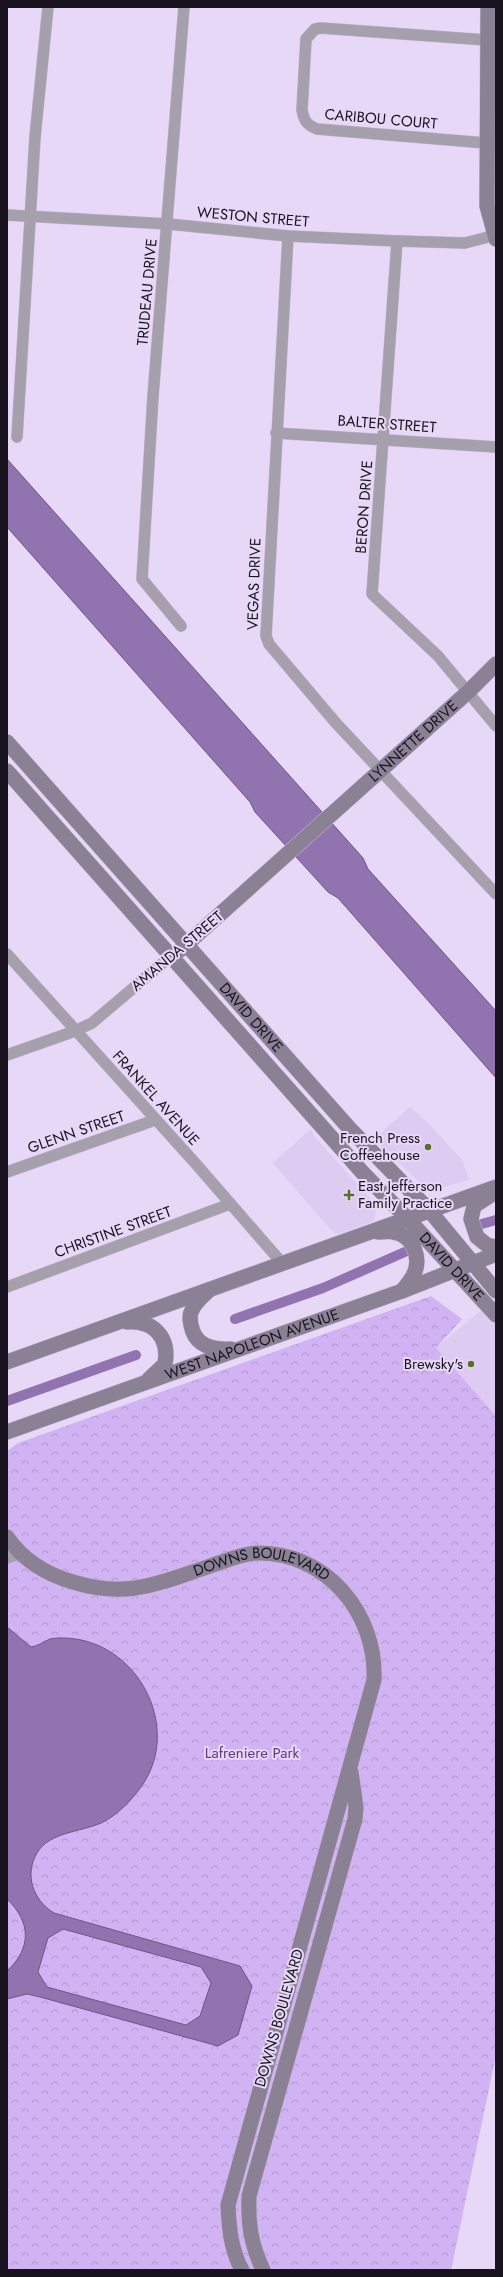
<svg xmlns="http://www.w3.org/2000/svg" width="503" height="2277" viewBox="0 0 503 2277" font-family="Jost,sans-serif">
<style>
.built{fill:#ddcbf2}
.park{fill:url(#park-crowns)}
.water{fill:#9173b0;stroke:#6d5684;fill-rule:evenodd}
.lines{fill:none;stroke-linecap:round;stroke-linejoin:round}
.canal{stroke:#9173b0;stroke-width:10}
.street-casing{stroke:#c2b5d1;stroke-width:12}
.secondary-casing{stroke:#c2b5d1;stroke-width:16}
.street{stroke:#a6a0ad;stroke-width:11}
.secondary{stroke:#8a8195;stroke-width:15}
.poi-dot{fill:#567124;stroke:#e7d8f8;stroke-width:1.5}
.labels{text-anchor:middle;stroke-width:4;stroke-linejoin:round;paint-order:stroke}
.street-label{font-size:15px;fill:#18131e;stroke:#e7d8f8}
.poi-label{font-size:15px;fill:#18131e;stroke:#e7d8f8;text-anchor:end}
.park-label{font-size:15px;fill:#623986;stroke:#e7d8f8}
</style>
<defs>
<pattern id="park-crowns" width="20" height="18" patternUnits="userSpaceOnUse"><rect width="20" height="18" fill="#d1b2f3"/><path d="M2 6a3 3 0 1 1 6 0M12 15a3 3 0 1 1 6 0" fill="none" stroke="#b398d0"/></pattern>
</defs>
<rect width="100%" height="100%" fill="#e7d8f8"/>
<g class="built">
<polygon points="410,1107 427,1122 463,1161 469,1180 429,1191 374,1139"/>
<polygon points="311,1129 314,1136 377,1206 374,1221 338,1234 332,1231 273,1163"/>
<polygon points="496,1298 496,1416 436,1348"/>
</g>
<polygon class="park" points="431,1296 462,1319 436,1348 496,1416 496,2055 451,2270 7,2270 7,1451 18,1443"/>
<g class="water">
<polygon points="7,459 363,858 368,869 496,1011 496,1078 338,898 328,892 255,812 250,802 7,527"/>
<path d="M7 1627 31 1647C38 1646 43 1642 50 1639 59 1637 71 1638 81 1640 143 1653 179 1730 143 1784 132 1800 118 1815 101 1823 81 1832 49 1832 37 1853 24 1875 33 1900 54 1913L240 1966 252 1986 238 2035 218 2046 40 1997 27 1994 7 1999V1971C32 1948 31 1922 7 1899ZM63 1929 201 1967 211 1983 200 2016 186 2025 47 1987 38 1972 48 1938Z"/>
</g>
<g class="lines">
<g class="canal">
<polyline points="478,1225 496,1220"/>
<polyline points="235,1319 323,1288 407,1251"/>
<polyline points="7,1401 136,1355"/>
</g>
<defs>
<g id="street">
<path d="M486 143 317 129C307 125 304 121 302 110L306 39 315 29 321 28 486 40"/>
<polyline points="7,215 168,224 288,236 397,241 465,243 496,235"/>
<polyline points="288,236 266,636 269,644 335,722 496,894"/>
<polyline points="397,241 372,594 438,656 496,726"/>
<polyline points="276,433 496,447"/>
<polyline points="17,437 35,137 48,7"/>
<polyline points="181,626 142,579 153,396 184,7"/>
<polyline points="7,954 196,1164 282,1263"/>
<polyline points="7,1055 75,1031 92,1023 171,956"/>
<polyline points="7,1172 155,1120"/>
<polyline points="7,1287 230,1204"/>
<polyline points="7,1558 19,1554"/>
</g>
<g id="secondary">
<polyline points="488,7 487,206 496,239"/>
<path id="s1" d="M7 742 350 1129 429 1210 496 1291"/>
<path id="s2" d="M7 771 362 1172 407 1218 496 1315"/>
<path id="s3" d="M180 950 468 692 496 664"/>
<polyline points="494,1193 474,1206 471,1219 477,1237 487,1245 496,1247"/>
<path d="M378 1232C383 1232 389 1231 393 1232 414 1235 422 1259 413 1276 410 1281 406 1286 402 1291"/>
<path d="M208 1291C202 1297 195 1302 192 1310 189 1315 190 1320 191 1325 195 1346 212 1350 231 1349"/>
<path d="M127 1322C153 1320 170 1337 165 1364L149 1379"/>
<polyline points="7,1362 496,1187"/>
<path id="s4" d="M7 1432 402 1291 496 1254"/>
<path id="s5" d="M7 1537C23 1560 45 1574 73 1582 128 1599 159 1583 210 1566 225 1561 241 1554 257 1553 327 1552 377 1614 374 1680L228 2205C229 2228 231 2250 242 2270"/>
<path d="M263 2270C251 2244 248 2225 249 2196L355 1819 356 1807 351 1772"/>
</g>
</defs>
<use href="#street" class="street-casing"/>
<use href="#secondary" class="secondary-casing"/>
<use href="#street" class="street"/>
<use href="#secondary" class="secondary"/>
</g>
<g class="poi-dot">
<circle cx="428" cy="1147" r="4"/>
<path d="M347 1189h4v4h4v4h-4v4h-4v-4h-4v-4h4z"/>
<circle cx="471" cy="1364" r="4"/>
</g>
<g class="labels">
<g class="street-label">
<text transform="translate(381 119) rotate(5)" y="5">CARIBOU COURT</text>
<text transform="translate(253 217) rotate(5)" y="5">WESTON STREET</text>
<text transform="translate(147 292) rotate(-85)" y="5">TRUDEAU DRIVE</text>
<text transform="translate(387 424) rotate(4)" y="5">BALTER STREET</text>
<text transform="translate(364 507) rotate(-86)" y="5">BERON DRIVE</text>
<text transform="translate(254 584) rotate(-88)" y="5">VEGAS DRIVE</text>
<text dy="5" stroke="none"><textPath href="#s3" startOffset="313">LYNNETTE DRIVE</textPath></text>
<text transform="translate(177 951) rotate(-40)" y="5">AMANDA STREET</text>
<text dy="5" stroke="none"><textPath href="#s1" startOffset="368">DAVID DRIVE</textPath></text>
<text transform="translate(156 1098) rotate(48)" y="5">FRANKEL AVENUE</text>
<text transform="translate(76 1132) rotate(-19)" y="5">GLENN STREET</text>
<text transform="translate(113 1232) rotate(-20)" y="5">CHRISTINE STREET</text>
<text dy="5" stroke="none"><textPath href="#s2" startOffset="666">DAVID DRIVE</textPath></text>
<text dy="5" stroke="none"><textPath href="#s4" startOffset="260">WEST NAPOLEON AVENUE</textPath></text>
<text dy="5" stroke="none"><textPath href="#s5" startOffset="277">DOWNS BOULEVARD</textPath></text>
<text transform="translate(279 2018) rotate(-74)" y="5">DOWNS BOULEVARD</text>
</g>
<g class="poi-label">
<text x="420" y="1143">French Press<tspan x="420" dy="17">Coffeehouse</tspan></text>
<text x="358" y="1191" text-anchor="start">East Jefferson<tspan x="358" dy="17">Family Practice</tspan></text>
<text x="463" y="1369">Brewsky's</text>
</g>
<g class="park-label">
<text x="252" y="1758">Lafreniere Park</text>
</g>
</g>
<rect width="503" height="2277" fill="none" stroke="#18131e" stroke-width="16"/>
</svg>
